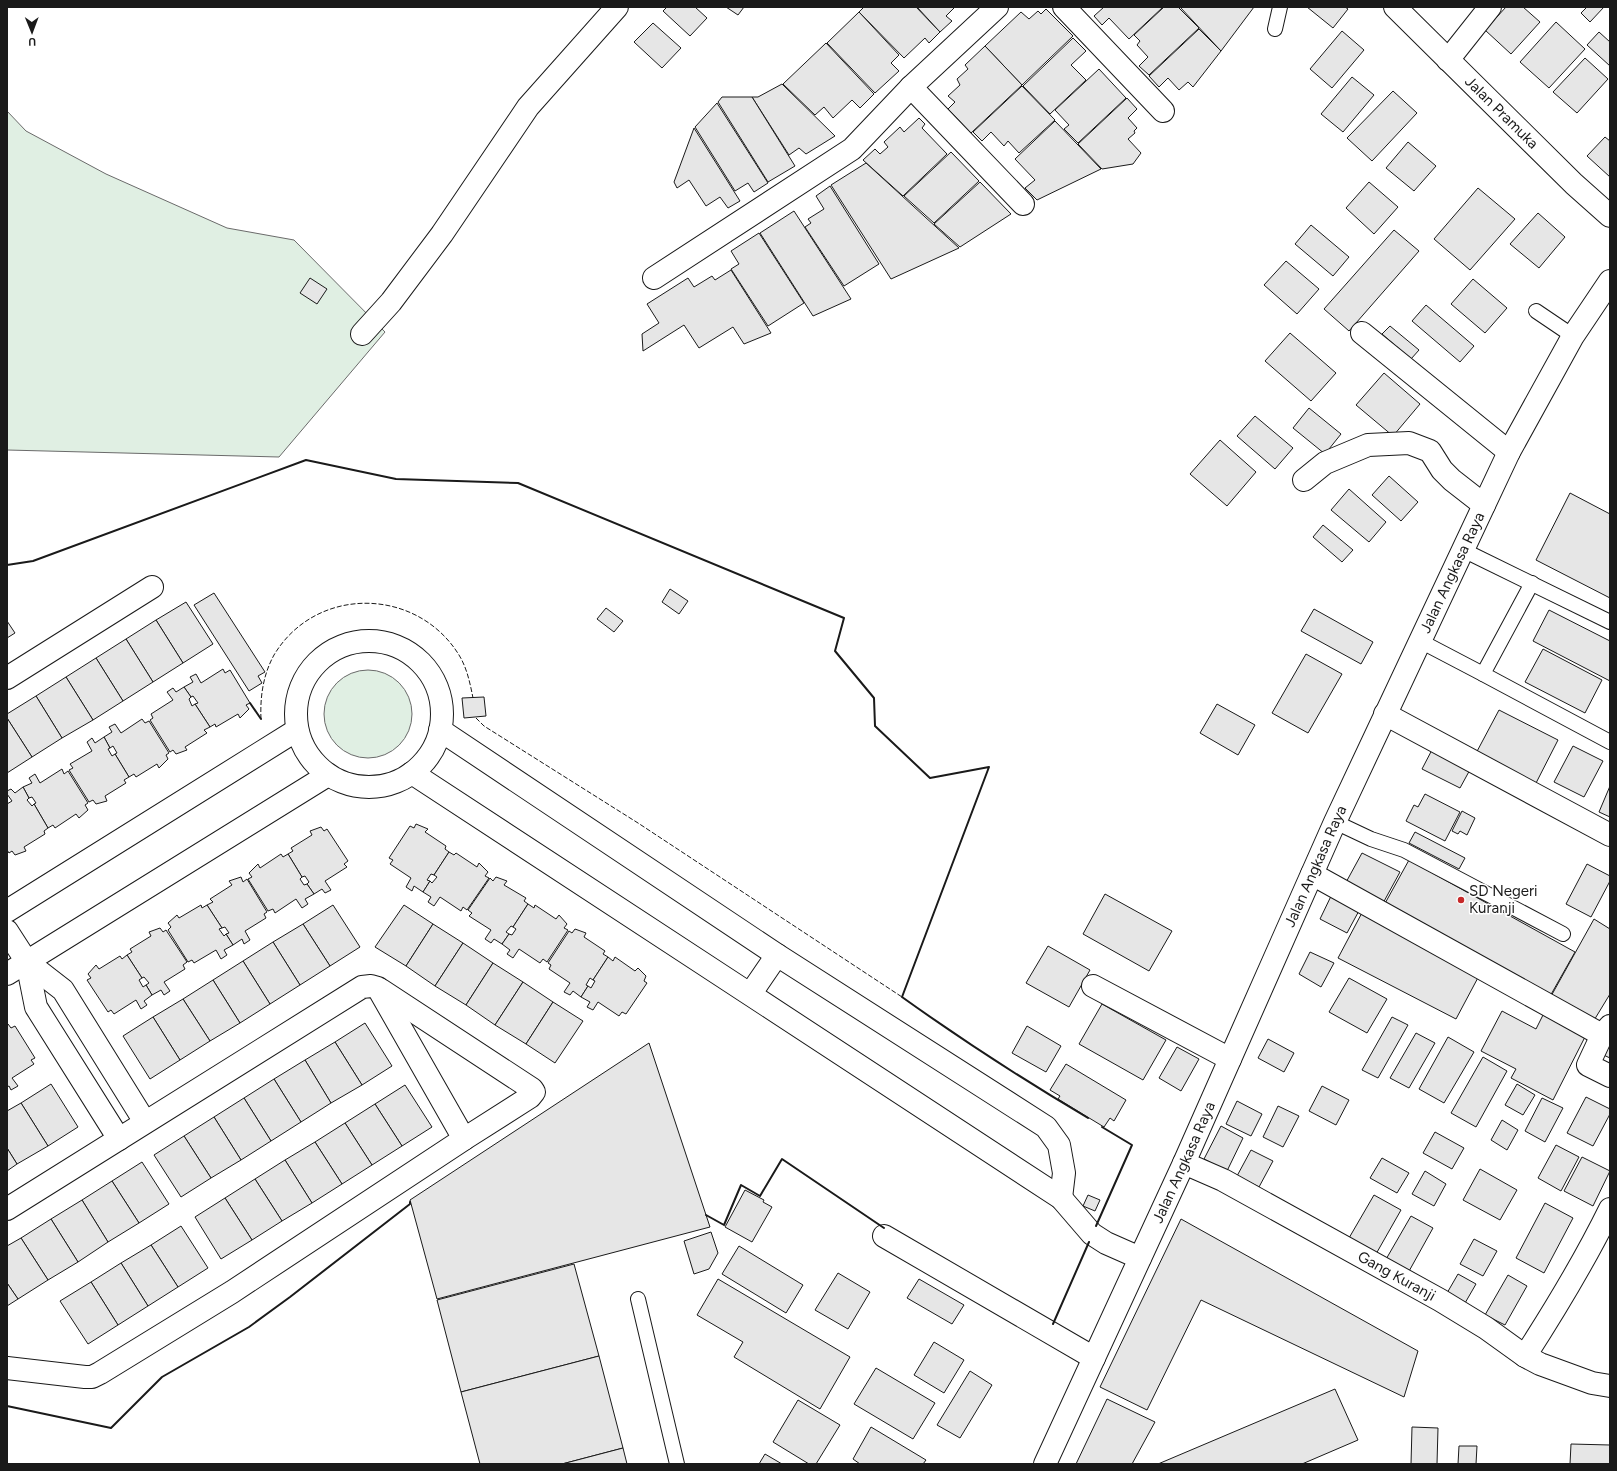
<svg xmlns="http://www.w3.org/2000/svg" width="1617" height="1471" viewBox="0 0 1617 1471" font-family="Figtree,sans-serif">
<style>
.green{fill:#e0efe3;stroke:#6a6a6a}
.building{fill:#e6e6e6;stroke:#1a1a1a}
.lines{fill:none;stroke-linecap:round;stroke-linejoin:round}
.service-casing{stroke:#1a1a1a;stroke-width:16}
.minor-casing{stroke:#1a1a1a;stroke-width:24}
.tertiary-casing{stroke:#1a1a1a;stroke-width:24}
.service{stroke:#fff;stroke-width:14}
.minor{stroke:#fff;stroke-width:22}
.tertiary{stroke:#fff;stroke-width:22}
.fence{stroke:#1a1a1a;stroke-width:1;stroke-dasharray:5 2;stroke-linecap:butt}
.wall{stroke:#1a1a1a;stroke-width:2}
.poi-dot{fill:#c62828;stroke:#fff;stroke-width:1.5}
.labels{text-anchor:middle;stroke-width:3;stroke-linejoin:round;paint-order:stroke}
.street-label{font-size:15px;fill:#1a1a1a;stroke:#fff}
.poi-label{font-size:15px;fill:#1a1a1a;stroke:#fff;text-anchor:start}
</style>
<rect width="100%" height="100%" fill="#fff"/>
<g class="green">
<polygon points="7,111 26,131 106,174 227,228 294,240 385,332 279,457 7,450"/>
<circle cx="368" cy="714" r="44"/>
</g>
<g class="building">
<polygon points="667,7 695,7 707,18 690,36 663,11"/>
<polygon points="726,7 744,7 738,15"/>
<polygon points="864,7 916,7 940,32 929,43 925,38 904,58 859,12"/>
<polygon points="917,7 955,7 946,16 952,21 940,32"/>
<polygon points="1104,7 1163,7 1129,39 1109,18 1102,25 1094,16"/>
<polygon points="1164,7 1178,7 1199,28 1149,75 1139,66 1148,57 1137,45 1140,41 1134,35"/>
<polygon points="1180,7 1254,7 1221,51"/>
<polygon points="1307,7 1345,7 1348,9 1333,28"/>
<polygon points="1506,7 1523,7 1540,22 1511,54 1485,30"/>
<polygon points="1587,7 1604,7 1590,22 1581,13"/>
<polygon points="1046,9 1073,36 1022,85 985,46 1021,12 1029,19 1038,11 1041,14"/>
<polygon points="859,12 899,55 891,63 899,71 875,93 827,43"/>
<polygon points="1556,22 1585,49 1549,88 1520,62"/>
<polygon points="653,23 681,48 662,68 634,42"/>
<polygon points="1199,29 1221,51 1193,87 1188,82 1179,90 1168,78 1159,87 1149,76"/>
<polygon points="1342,31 1364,50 1332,88 1310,69"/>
<polygon points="1599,32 1610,42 1610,66 1587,45"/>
<polygon points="1073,38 1086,51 1071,65 1086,80 1050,114 1023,86"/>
<polygon points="826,43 874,94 860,108 852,100 833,118 824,107 815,115 783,84"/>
<polygon points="985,46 1022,85 971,133 948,109 955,102 948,96 960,85 957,79 968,69 965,65"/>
<polygon points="1585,58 1608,79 1577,113 1553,92"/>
<polygon points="1099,69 1126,98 1078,143 1064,129 1069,125 1055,110"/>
<polygon points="1352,77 1374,95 1343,132 1321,114"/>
<polygon points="782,84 835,136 806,154 799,148 789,155 752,97 758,97"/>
<polygon points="1022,86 1055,120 1019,153 1008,141 1004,146 991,132 982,141 973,132"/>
<polygon points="1393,91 1417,113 1372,161 1347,138"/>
<polygon points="722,97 752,97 795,166 768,182 718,102"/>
<polygon points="1127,98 1137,109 1128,118 1137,128 1134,131 1135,133 1128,139 1141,153 1133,164 1102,169 1078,144"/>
<polygon points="717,103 768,183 754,192 748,183 735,191 695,127"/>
<polygon points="919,118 925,124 922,128 947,154 903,196 863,160 875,149 880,154 888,147 884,142 900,127 904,132"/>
<polygon points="1055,121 1101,169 1037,200 1025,188 1035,180 1015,159"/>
<polygon points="694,128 740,201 728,208 720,197 706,206 689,180 677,188 674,182"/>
<polygon points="1605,137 1610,141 1610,177 1587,156"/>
<polygon points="1408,142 1436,166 1414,191 1386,168"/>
<polygon points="951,152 979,181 934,223 904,196"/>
<polygon points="866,163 959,248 891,279 831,185"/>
<polygon points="980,182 1011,214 960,247 934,224"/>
<polygon points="1369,182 1398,207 1374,234 1346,208"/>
<polygon points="830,186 879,264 844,286 805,227 811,223 808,219 824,209 816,196"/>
<polygon points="1478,188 1515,219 1470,270 1434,239"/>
<polygon points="794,211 851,299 813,316 760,233"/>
<polygon points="1538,213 1565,237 1539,268 1510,244"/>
<polygon points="1311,225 1349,257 1333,276 1295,244"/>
<polygon points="1394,230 1419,251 1349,331 1324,309"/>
<polygon points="759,233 804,303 768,326 731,269 739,264 731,251"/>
<polygon points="1286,261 1319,289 1297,314 1264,285"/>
<polygon points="731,270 771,333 744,344 733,327 699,348 684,325 643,351 642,334 659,323 647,304 688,278 694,287 712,276 715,280"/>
<polygon points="310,278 327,289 317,304 300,293"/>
<polygon points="1473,279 1507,308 1485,333 1451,304"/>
<polygon points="1426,305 1474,346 1460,362 1412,321"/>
<polygon points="1390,326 1419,350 1411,359 1382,334"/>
<polygon points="1290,333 1336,373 1311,401 1265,361"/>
<polygon points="1384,373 1420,404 1393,436 1356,405"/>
<polygon points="1309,408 1341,434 1325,454 1293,428"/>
<polygon points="1255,416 1293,448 1275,469 1237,436"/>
<polygon points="1220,440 1256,472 1227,506 1190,474"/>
<polygon points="1389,476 1418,502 1401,521 1372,495"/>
<polygon points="1349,489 1386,522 1369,542 1331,510"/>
<polygon points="1570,493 1610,514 1610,598 1536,560"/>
<polygon points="1323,525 1353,550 1342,562 1313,537"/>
<polygon points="670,589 688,601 679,614 662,602"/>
<polygon points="214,593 265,672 258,676 262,683 249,691 194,605"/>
<polygon points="186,602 213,644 183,663 156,620"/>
<polygon points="606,608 623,621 614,632 597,619"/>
<polygon points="1314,609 1373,642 1361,664 1301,631"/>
<polygon points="1549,610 1610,641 1610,681 1533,641"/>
<polygon points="156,620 183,663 153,682 126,639"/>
<polygon points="7,621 15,633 7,638"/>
<polygon points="126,639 153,682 123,701 96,658"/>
<polygon points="1543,649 1602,680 1585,713 1525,682"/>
<polygon points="1306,654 1342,674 1308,733 1272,713"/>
<polygon points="96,658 123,701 93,720 66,677"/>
<polygon points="223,669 225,673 230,670 250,703 246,705 249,709 240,718 238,714 216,727 215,724 210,727 195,704 198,703 193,696 191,697 184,687 193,682 190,677 196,674 201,683"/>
<polygon points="66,677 93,720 62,738 36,696"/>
<polygon points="184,687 191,697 189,699 192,706 195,704 210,727 204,730 207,733 185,747 187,750 176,754 173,750 170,752 150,720 153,718 151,714 173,700 167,692 173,688 176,692"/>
<polygon points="36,696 62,738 32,757 7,718 7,714"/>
<polygon points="484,697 486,716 464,718 462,698"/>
<polygon points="1217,704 1255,725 1238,755 1200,733"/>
<polygon points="1499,710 1558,740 1534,787 1474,757"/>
<polygon points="7,718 32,757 7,773"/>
<polygon points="142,719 145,723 149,721 169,753 166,755 168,759 159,768 157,764 136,777 134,774 129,777 115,754 117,753 113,746 110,748 104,737 112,732 109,727 115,724 121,733"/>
<polygon points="104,737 110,748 108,749 112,756 115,754 129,777 124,780 126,783 105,796 107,801 96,804 93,800 89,802 69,770 73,768 70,764 92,751 87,742 92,738 95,743"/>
<polygon points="1434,746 1472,766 1460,788 1422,769"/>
<polygon points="1573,746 1603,761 1584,797 1554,782"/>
<polygon points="62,769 64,774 68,771 88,803 85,805 88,810 79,818 76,814 55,828 53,825 48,828 34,804 36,803 32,797 29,798 23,787 32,783 29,778 35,774 40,783"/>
<polygon points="1610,786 1610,817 1599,812"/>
<polygon points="23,787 29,798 27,800 32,806 34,804 48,828 44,831 45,834 24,847 26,851 15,855 12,851 9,853 7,850 7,804 12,801 7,794 7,791 11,789 15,793"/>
<polygon points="1425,794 1460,812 1445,841 1406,821 1414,805 1418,807"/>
<polygon points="1462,811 1475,818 1467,835 1460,831 1458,834 1452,831"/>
<polygon points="416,824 428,829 425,832 446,846 445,849 449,852 434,875 431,874 427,880 430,881 423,892 414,886 412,891 406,887 411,878 390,864 393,860 389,858 410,826 414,828"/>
<polygon points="321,827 324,831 327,829 348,861 344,864 347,867 325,881 331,890 325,893 322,889 314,894 307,884 309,882 305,876 302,877 288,854 293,851 291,848 312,835 310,831"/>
<polygon points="1415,832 1465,858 1459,869 1409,843"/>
<polygon points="449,852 454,855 456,853 477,867 479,863 488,872 485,876 489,878 467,910 463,907 461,911 440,897 434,906 428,902 431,897 423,892 430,881 432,883 437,877 434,875"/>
<polygon points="1362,853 1400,872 1382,905 1344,886"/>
<polygon points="281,854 283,857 288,854 302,877 300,879 304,885 307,884 314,894 305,899 308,904 302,908 296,899 275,913 273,909 268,911 248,879 252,877 249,873 258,864 260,868"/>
<polygon points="1409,860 1575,952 1549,998 1383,907"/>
<polygon points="1587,864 1610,876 1610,881 1591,917 1566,904"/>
<polygon points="241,877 243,882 247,879 267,912 264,914 266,918 245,931 250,940 244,944 242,939 233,945 226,934 229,933 225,927 222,928 207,905 213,902 210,899 232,885 229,881"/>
<polygon points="496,877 507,881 504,885 526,898 524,901 528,904 513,927 511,926 506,932 509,934 502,944 494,939 491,943 485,939 491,930 469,916 472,913 468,910 490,878 493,881"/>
<polygon points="1333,892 1361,907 1347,933 1320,919"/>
<polygon points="1105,894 1172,931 1149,971 1083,934"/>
<polygon points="528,904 534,908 535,905 556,919 559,915 567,924 564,928 568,930 547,962 543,959 540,963 519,949 513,958 507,954 510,950 502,944 509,934 512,935 516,929 513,927"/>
<polygon points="201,905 202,908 207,905 222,928 219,929 224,936 226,934 233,945 224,950 227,955 221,959 216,950 194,963 192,960 188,962 168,930 171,927 168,923 177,915 179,918"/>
<polygon points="333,905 360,947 330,966 303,924"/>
<polygon points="404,905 433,924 406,966 375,947"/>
<polygon points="1364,909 1481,972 1456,1019 1338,958"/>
<polygon points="1594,919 1610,929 1610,994 1593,1022 1550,998"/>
<polygon points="303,924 330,966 300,985 273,942"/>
<polygon points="433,924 463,943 435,986 406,966"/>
<polygon points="160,928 163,932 166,930 187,962 183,965 185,969 164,982 170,991 164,995 161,990 152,995 146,985 149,983 144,977 142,978 127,955 132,952 130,949 151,936 149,932"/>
<polygon points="575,929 586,933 584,937 605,951 603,954 608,957 593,980 590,978 586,985 588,986 581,997 573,991 570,995 564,992 570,983 549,969 551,965 548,963 569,931 572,933"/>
<polygon points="273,942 300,985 270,1004 243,961"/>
<polygon points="463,943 493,963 466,1005 435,986"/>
<polygon points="1048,946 1090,970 1069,1007 1026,983"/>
<polygon points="1310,952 1334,963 1321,987 1299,974"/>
<polygon points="127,955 142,978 139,980 143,987 146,985 152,995 144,1001 147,1005 141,1009 136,1000 114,1014 111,1010 108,1012 87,980 91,978 88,974 96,965 99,969 120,956 122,959"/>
<polygon points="608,957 613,961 615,957 635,971 638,968 646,976 644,981 647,983 626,1014 622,1012 619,1016 598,1002 593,1010 587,1007 590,1002 581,997 588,986 591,988 595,981 593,980"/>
<polygon points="243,961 270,1004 240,1023 213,980"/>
<polygon points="493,963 523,982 495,1025 466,1005"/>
<polygon points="1349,978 1387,999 1367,1033 1329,1012"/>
<polygon points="213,980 240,1023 210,1041 183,999"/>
<polygon points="523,982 553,1002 526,1044 495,1025"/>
<polygon points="183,999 210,1041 180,1060 153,1017"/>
<polygon points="553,1002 583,1021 555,1063 526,1044"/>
<polygon points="1102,1004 1166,1040 1143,1080 1079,1044"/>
<polygon points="1502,1011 1536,1029 1545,1011 1587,1033 1553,1100 1511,1078 1516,1069 1481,1051"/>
<polygon points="153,1017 180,1060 150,1079 123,1036"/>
<polygon points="1392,1017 1408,1025 1378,1078 1362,1070"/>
<polygon points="365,1023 392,1066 362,1085 335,1042"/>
<polygon points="7,1024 8,1024 11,1028 15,1026 35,1058 31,1060 34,1064 12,1078 18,1086 11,1090 9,1086 7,1087"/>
<polygon points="1027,1026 1061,1046 1046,1072 1012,1053"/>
<polygon points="1610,1032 1610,1058 1597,1052"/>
<polygon points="1416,1033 1435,1043 1409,1088 1390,1078"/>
<polygon points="1448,1037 1474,1052 1444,1103 1419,1089"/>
<polygon points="1268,1039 1294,1053 1284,1072 1258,1058"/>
<polygon points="335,1042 362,1085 331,1103 305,1060"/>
<polygon points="649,1043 710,1227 437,1299 410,1200"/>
<polygon points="1177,1047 1199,1059 1181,1091 1159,1078"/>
<polygon points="1483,1057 1507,1071 1476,1127 1451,1113"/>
<polygon points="305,1060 331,1103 301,1122 274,1079"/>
<polygon points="1066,1064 1126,1100 1114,1121 1110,1118 1104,1127 1058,1099 1060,1096 1050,1090"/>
<polygon points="274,1079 301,1122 271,1141 244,1098"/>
<polygon points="51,1084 78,1127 48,1146 21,1103"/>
<polygon points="1517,1084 1535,1095 1523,1115 1505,1105"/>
<polygon points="405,1085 432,1127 402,1146 375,1104"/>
<polygon points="1322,1086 1349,1100 1336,1125 1309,1111"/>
<polygon points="1586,1097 1610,1109 1610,1114 1593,1146 1567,1133"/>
<polygon points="244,1098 271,1141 241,1160 214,1117"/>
<polygon points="1542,1098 1563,1108 1545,1142 1525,1131"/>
<polygon points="1237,1101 1262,1114 1251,1136 1226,1124"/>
<polygon points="21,1103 48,1146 17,1164 7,1148 7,1111"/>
<polygon points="375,1104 402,1146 372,1165 345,1123"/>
<polygon points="1278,1106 1299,1116 1283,1147 1263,1137"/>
<polygon points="214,1117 241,1160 211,1178 184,1136"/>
<polygon points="1502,1120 1518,1130 1507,1150 1491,1140"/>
<polygon points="345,1123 372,1165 342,1184 315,1142"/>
<polygon points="1221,1126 1243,1138 1227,1171 1204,1159"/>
<polygon points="1435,1132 1464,1148 1452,1169 1423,1153"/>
<polygon points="184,1136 211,1178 181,1197 154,1155"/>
<polygon points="315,1142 342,1184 312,1203 285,1160"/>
<polygon points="1556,1145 1579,1157 1561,1191 1538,1178"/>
<polygon points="7,1148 17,1164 7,1171"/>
<polygon points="1251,1150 1273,1161 1259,1187 1237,1176"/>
<polygon points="1582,1157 1610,1171 1593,1206 1564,1191"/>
<polygon points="1382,1158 1409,1173 1397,1193 1370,1178"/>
<polygon points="285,1160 312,1203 282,1221 255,1179"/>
<polygon points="142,1162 169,1204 139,1223 112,1181"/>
<polygon points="1480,1169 1517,1190 1500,1220 1463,1200"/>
<polygon points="1425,1171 1446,1184 1434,1206 1412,1194"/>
<polygon points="255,1179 282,1221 252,1240 225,1198"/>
<polygon points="112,1181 139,1223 108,1242 82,1200"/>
<polygon points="745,1190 764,1200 763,1202 772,1207 752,1242 725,1227"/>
<polygon points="1088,1195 1100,1200 1095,1211 1083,1206"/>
<polygon points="1374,1195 1401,1210 1376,1254 1349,1238"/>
<polygon points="225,1198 252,1240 221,1259 195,1217"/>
<polygon points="82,1200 108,1242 78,1262 51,1219"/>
<polygon points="1545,1203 1573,1218 1544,1273 1516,1258"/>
<polygon points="1411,1216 1433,1228 1408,1273 1385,1261"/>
<polygon points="51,1219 78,1262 48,1280 21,1238"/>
<polygon points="1181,1219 1418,1351 1404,1397 1201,1300 1147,1410 1100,1387"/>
<polygon points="181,1226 208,1268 178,1287 151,1245"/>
<polygon points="711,1232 718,1253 709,1269 694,1274 684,1241"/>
<polygon points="21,1238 48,1280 18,1299 7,1283 7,1246"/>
<polygon points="1474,1239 1497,1251 1483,1276 1460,1264"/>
<polygon points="151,1245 178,1287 148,1306 121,1263"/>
<polygon points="739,1246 803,1285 786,1313 722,1274"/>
<polygon points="121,1263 148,1306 118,1325 91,1282"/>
<polygon points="574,1264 599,1356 461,1392 437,1300"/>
<polygon points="838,1273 870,1292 848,1329 815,1310"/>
<polygon points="1458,1274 1476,1284 1461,1310 1443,1300"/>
<polygon points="1508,1275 1527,1286 1505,1325 1485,1315"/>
<polygon points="718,1279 850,1357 820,1409 734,1357 743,1342 697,1315"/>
<polygon points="919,1279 964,1305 952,1324 907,1298"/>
<polygon points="91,1282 118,1325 88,1344 60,1301"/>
<polygon points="7,1283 18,1299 7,1306"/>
<polygon points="934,1342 964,1360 944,1393 914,1375"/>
<polygon points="599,1356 623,1448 562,1464 480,1464 461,1392"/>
<polygon points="876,1368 935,1403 913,1439 854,1404"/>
<polygon points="970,1371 992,1385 960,1438 937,1425"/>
<polygon points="1335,1389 1358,1440 1302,1464 1158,1464"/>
<polygon points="1107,1399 1155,1422 1132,1464 1076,1464"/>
<polygon points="798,1400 840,1425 816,1464 809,1464 773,1442"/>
<polygon points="871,1427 926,1460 923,1464 860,1464 853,1459"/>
<polygon points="1412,1427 1438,1428 1437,1464 1411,1464"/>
<polygon points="1571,1444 1610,1445 1610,1464 1570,1464"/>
<polygon points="1459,1446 1477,1446 1476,1464 1458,1464"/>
<polygon points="623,1448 627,1464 562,1464"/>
<polygon points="765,1454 782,1464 759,1464"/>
</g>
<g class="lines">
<defs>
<g id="service">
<polyline points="1275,29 1280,7"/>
<polyline points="1536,311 1573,336"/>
<polyline points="1463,550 1610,622"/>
<polyline points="1532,583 1483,674 1610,742"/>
<polyline points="1420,641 1483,674"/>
<polyline points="1335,822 1371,839 1404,850 1563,934"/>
<polyline points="638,1299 677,1464"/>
</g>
<g id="minor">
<polyline points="1064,7 1163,111"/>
<polyline points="1448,60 1490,7"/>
<polyline points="911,87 1023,204"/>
<polyline points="654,278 852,149 911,87 997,7"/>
<polyline points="1362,333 1509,452"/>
<polyline points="362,334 391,302 442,234 528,107 617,7"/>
<polyline points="1304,480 1325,463 1368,445 1409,443 1430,451 1442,470 1452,480 1484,505"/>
<circle cx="369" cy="714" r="73"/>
<polyline points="7,678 152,587"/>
<polyline points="1385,714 1610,835"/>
<polyline points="440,730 777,955 1046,1127 1059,1145 1064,1173 1061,1198"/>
<polyline points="412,773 1061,1198 1092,1234 1106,1243 1140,1258"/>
<polyline points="1312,874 1602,1035"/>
<polyline points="7,911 297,730"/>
<polyline points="7,931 27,962 63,990 145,1122"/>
<polyline points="27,962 36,1007 119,1139"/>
<polyline points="7,974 328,775"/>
<polyline points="1093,986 1230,1059"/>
<polyline points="381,990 532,1089 534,1092 530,1097 464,1139"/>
<polyline points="751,993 777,955"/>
<polyline points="1610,1026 1602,1035 1588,1065 1610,1076"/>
<path id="s1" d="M1184 1163 1223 1180 1440 1300 1486 1328 1525 1356 1540 1364 1592 1383 1610 1386"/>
<polyline points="7,1209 362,987 371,986 378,988 464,1139 232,1292 100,1373 92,1377 85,1377 7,1368"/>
<polyline points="884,1236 1094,1358"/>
<path d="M1525 1356C1556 1308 1585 1260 1610 1209"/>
</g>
<g id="tertiary">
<path id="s2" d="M1395 7 1574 184 1610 216"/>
<path id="s3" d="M1045 1464 1184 1163 1335 822 1509 452 1573 336 1610 281"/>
</g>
</defs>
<use href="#service" class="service-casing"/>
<use href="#minor" class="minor-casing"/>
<use href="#tertiary" class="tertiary-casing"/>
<use href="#service" class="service"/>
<use href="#minor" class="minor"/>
<use href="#tertiary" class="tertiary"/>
<g class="fence">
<polyline points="476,718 484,726 638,823 902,997"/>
<path d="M261 719C260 697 263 675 274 655 316 585 417 587 459 655 467 668 470 683 473 698"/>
</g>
<g class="wall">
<path d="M7 565 33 561 306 460 396 479 518 483 844 618 835 651 874 698 875 726 930 778 989 767 902 997C962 1040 1024 1080 1088 1118"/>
<polyline points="250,703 261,719"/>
<polyline points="706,1215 724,1225 741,1185 760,1196 782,1159 884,1228"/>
<polyline points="1096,1226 1132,1145 1102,1127"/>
<polyline points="1053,1324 1089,1242"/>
<polyline points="7,1406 111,1428 162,1377 249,1327 290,1297 410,1204 410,1202"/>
</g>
</g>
<circle class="poi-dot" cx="1461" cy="900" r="4"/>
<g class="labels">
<g class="street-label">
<text dy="5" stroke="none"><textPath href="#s2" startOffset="150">Jalan Pramuka</textPath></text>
<text dy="5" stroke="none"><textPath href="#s3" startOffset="980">Jalan Angkasa Raya</textPath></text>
<text dy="5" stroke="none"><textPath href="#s3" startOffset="656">Jalan Angkasa Raya</textPath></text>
<text dy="5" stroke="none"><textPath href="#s3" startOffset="332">Jalan Angkasa Raya</textPath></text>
<text dy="5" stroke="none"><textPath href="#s1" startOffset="241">Gang Kuranji</textPath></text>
</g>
<g class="poi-label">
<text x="1469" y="896">SD Negeri<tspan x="1469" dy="17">Kuranji</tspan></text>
</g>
</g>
<rect width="1617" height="1471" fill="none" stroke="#1a1a1a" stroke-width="16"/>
<g transform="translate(32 32) rotate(179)" stroke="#ffffff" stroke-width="3" paint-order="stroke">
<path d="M0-3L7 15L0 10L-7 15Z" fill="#1a1a1a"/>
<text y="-6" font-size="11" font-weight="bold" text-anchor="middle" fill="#1a1a1a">U</text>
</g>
</svg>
